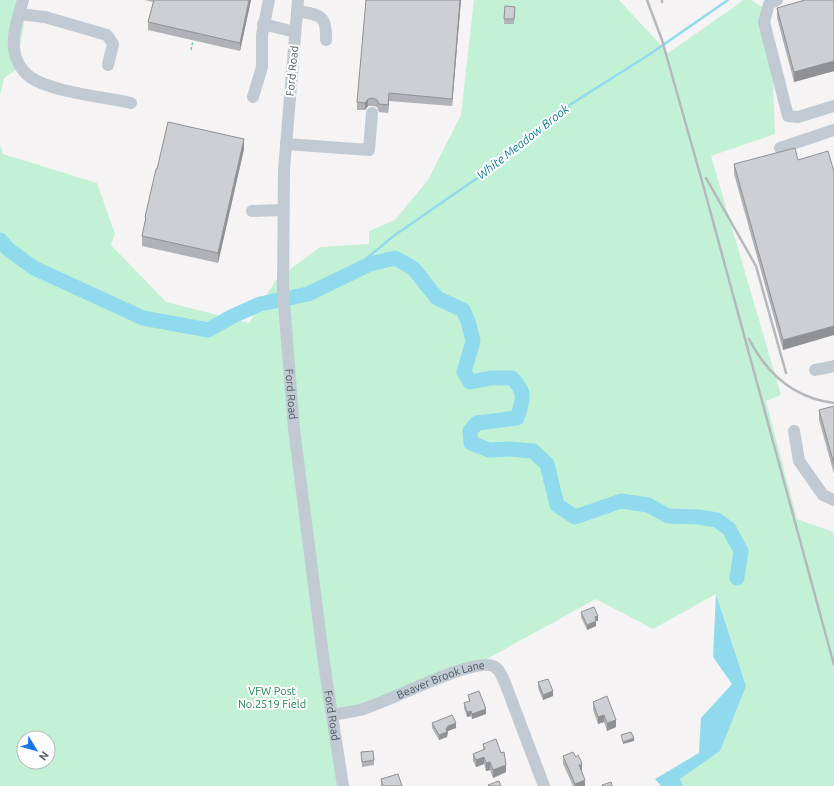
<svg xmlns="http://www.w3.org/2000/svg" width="834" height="786" viewBox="0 0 834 786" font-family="Ubuntu,sans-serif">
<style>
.green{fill:#c3f1d5;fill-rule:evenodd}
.water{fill:#90daee}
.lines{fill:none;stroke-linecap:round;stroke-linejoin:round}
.stream{stroke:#90daee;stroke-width:2.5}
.river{stroke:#90daee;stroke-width:15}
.path{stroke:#7ad0a6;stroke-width:1.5;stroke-dasharray:3 2;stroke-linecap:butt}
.minor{stroke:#c1cad2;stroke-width:12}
.rail{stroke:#b5b8bd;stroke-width:2.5}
.wall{fill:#b0b2b7}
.shaded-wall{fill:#909195}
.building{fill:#cdcfd5;stroke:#909195}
.labels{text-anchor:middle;stroke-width:4;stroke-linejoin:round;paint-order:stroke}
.street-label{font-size:11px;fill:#4a5661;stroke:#fff}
.park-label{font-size:11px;fill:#17864f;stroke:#fff}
.water-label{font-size:12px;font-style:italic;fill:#0c7c9b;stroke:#fff}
</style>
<rect width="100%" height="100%" fill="#f5f3f3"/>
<g class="green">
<polygon points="0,0 28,0 16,70 4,78 0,96"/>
<path d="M474 0H619L668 53 744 0H751L770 12 775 134 711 156 781 395 766 401 797 519 833 532 834 536V786H683L680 779 720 751 746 686 716 594 653 629 596 599 483 661 331 717 339 786H0V145L3 154 97 183 115 234 111 245 166 302 249 323 276 280 320 247 369 244V231L395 220 428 180 461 115ZM24 738H48V762H24Z"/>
</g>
<polygon class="water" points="716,594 746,686 720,751 680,779 683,786 661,786 655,779 699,753 701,718 732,684 713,657"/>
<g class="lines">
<polyline class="stream" points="344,277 395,235 499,163 512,148 554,119 568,106 650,54 728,0"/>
<path class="river" d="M0 240 8 249 34 268 143 318 208 330 233 316 260 304 308 294 370 264 395 258 413 268 437 298 463 310 468 321 473 341 464 372 470 382 491 378H512C527 393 523 400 517 418L477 423 470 431 471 443 489 450 509 449 533 451 547 464 557 505 575 517 621 501 648 505 668 516 698 517 717 520 729 529 741 551 737 578"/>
<polyline class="path" points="191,50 193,40"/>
<g class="minor">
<path d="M23 0C19 15 12 33 14 48 15 59 21 70 30 77 51 92 105 97 131 103"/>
<path id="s1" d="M298 0 284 170 283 290 294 429 324 663 343 786"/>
<polyline points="777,0 769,4 764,22 788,116 798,117 834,106"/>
<path d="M297 11C320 15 327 15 326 40"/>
<polyline points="19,14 45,17 107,35 113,44 108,65"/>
<polyline points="263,24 295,32"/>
<polyline points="253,97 262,67 262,35 269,0"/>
<polyline points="286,144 369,150 372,113"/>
<polyline points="780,148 834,130"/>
<polyline points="252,211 283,210"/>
<polyline points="815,370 834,366"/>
<polyline points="794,431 799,461 823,495 834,500"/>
<path id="s2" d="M333 715C342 713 351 712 360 710 387 703 472 657 493 666 500 669 502 677 505 683L544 786"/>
</g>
<g class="rail">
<polyline points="647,0 662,40 702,181 834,665"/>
<polyline points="662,0 662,2"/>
<polyline points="706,178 756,266 786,373"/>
<path d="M749 339C767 374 795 398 834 403"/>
</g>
</g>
<g class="wall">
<polygon points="144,0 251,0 240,51 148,30 148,22 153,2"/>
<polygon points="366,0 461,0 452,106 389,101 388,113 379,112 377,107 373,106 368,106 365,110 357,110 357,102"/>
<polygon points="834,0 834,71 794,82 777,18 777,8"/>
<polygon points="505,6 515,7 514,24 504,24"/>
<polygon points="795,148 783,350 734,174 734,164"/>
<polygon points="244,149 218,263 142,246 142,236 145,224 145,217 157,169"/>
<polygon points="834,406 834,474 819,420 819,410"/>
<polygon points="581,612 598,621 596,621 596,626 587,630 581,617"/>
<polygon points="538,682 553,696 543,700 538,688"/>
<polygon points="468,695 486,714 472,719 471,716 467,717 464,708 464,703 469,701"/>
<polygon points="593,702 616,727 607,731 604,722 598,724 593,710"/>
<polygon points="432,723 456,728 448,731 447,737 439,740 432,728"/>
<polygon points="483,744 506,772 493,778 490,770 486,771 484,764 476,767 473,761 473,754 483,750"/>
<polygon points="361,752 374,760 374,765 362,767"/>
<polygon points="563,756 582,772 585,786 573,786 563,764"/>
<polygon points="381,779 402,786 381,786"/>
</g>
<g class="shaded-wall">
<polygon points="249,0 251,0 240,51 240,43"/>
<polygon points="460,0 461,0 452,106 452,99"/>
<polygon points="834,61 834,71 794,82 794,72"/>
<polygon points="389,93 389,101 388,113 388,105"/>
<polygon points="368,99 368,106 365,110 365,103"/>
<polygon points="244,139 244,149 218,263 218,253"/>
<polygon points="834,326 834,335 783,350 783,340"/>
<polygon points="598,616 598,621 596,621 596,626 587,630 587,625 595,617"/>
<polygon points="553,691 553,696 543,700 543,695"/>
<polygon points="486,709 486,714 472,719 472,714"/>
<polygon points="471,711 471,716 467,717 467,712"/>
<polygon points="604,715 604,722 598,724 598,717"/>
<polygon points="616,720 616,727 607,731 607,723"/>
<polygon points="456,723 456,728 448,731 447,737 439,740 439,735 448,726"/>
<polygon points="634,738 634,741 623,744 623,742"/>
<polygon points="484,757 484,764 476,767 476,760"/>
<polygon points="490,762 490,770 486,771 486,763"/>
<polygon points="506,765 506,772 493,778 493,770"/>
<polygon points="579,765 582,765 582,772"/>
<polygon points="585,780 585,786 575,786 575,784"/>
</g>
<g class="building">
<polygon points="154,0 249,0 240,43 148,22"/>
<polygon points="366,0 460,0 452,99 389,93 388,105 379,104 377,100 373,98 368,99 365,103 357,102"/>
<polygon points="805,0 834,0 834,61 794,72 777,8"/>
<polygon points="505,6 515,7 514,19 504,19"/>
<polygon points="168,122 244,139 218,253 142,236 146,217 145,217 156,169 157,169"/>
<polygon points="795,148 798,160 828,151 834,172 834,326 783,340 734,164"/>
<polygon points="834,406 834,464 819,410"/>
<polygon points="594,607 598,616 595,617 596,621 587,625 581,612"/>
<polygon points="548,679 553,691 543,695 538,682"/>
<polygon points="479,691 486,709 472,714 471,711 467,712 464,703 470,701 468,695"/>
<polygon points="607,696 616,720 607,723 604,715 598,717 593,702"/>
<polygon points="452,715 456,723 448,726 446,729 447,732 439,735 432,723"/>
<polygon points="631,732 634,738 623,742 621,735"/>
<polygon points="496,739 501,753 504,752 506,765 493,770 490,762 486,763 484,757 476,760 473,754 485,749 483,744"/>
<polygon points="373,751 374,760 362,762 361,752"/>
<polygon points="573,752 576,757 578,755 581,761 582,765 579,765 585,780 575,784 563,756"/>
<polygon points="398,774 402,786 383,786 381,779"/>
<polygon points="499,781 501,786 489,786 488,785"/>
<polygon points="611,782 612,786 603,786 602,785"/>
</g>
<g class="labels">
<g class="street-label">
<text transform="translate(292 71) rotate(-85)" y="4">Ford Road</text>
<text dy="4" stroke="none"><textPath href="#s1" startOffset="395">Ford Road</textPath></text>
<text dy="4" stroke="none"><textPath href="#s2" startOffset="114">Beaver Brook Lane</textPath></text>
<text dy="4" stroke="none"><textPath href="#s1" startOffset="719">Ford Road</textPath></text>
</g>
<g class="park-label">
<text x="272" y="695">VFW Post<tspan x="272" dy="13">No.2519 Field</tspan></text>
</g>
<g class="water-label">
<text transform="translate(523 142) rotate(-38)" y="4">White Meadow Brook</text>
</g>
</g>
<g transform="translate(36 750) rotate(127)"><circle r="19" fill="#ffffff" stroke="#b7bbc0"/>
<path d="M0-3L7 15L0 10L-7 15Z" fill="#1a73e8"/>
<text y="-6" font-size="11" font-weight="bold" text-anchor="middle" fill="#4a5661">N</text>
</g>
</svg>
